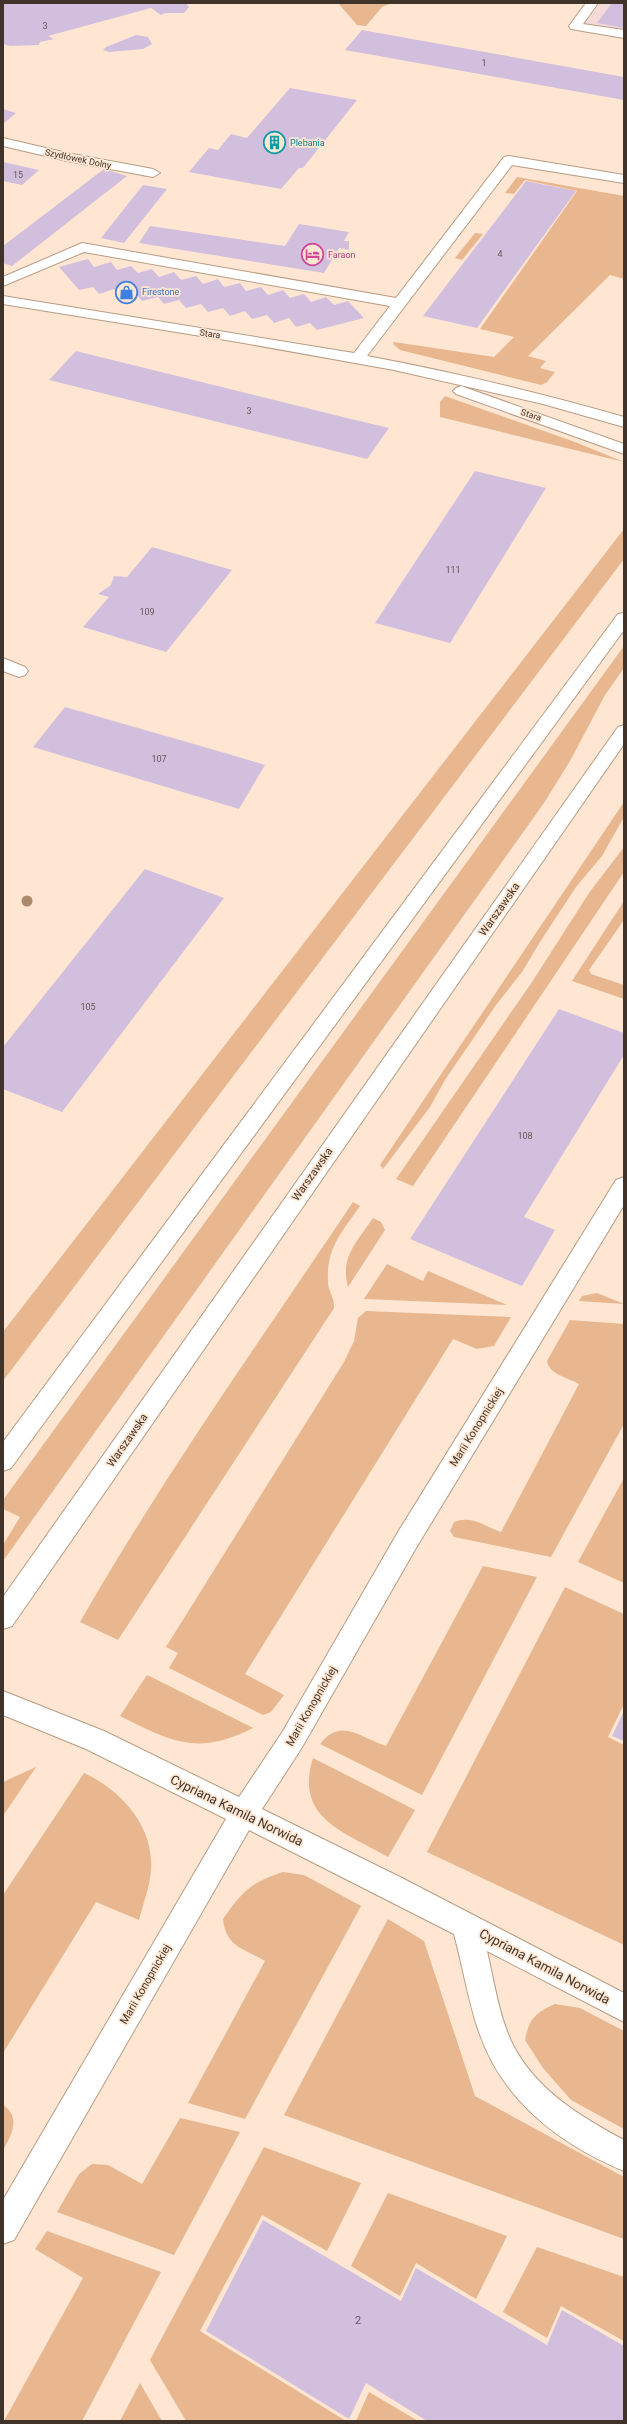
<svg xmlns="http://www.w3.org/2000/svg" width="627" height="2424" viewBox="0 0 627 2424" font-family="Roboto,sans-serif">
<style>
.commercial{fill:#f4d9d9}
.green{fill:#e8b790}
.building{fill:#d2bfde}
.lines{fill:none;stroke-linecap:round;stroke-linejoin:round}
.minor-casing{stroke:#b89c84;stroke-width:2}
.major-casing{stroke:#b89c84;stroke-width:2}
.minor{fill:#fff;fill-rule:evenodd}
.major{fill:#fff;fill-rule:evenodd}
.tree{fill:#ab896a}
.labels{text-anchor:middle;stroke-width:3.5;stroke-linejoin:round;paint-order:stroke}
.number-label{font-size:9px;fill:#645757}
.far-culture-label{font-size:9px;fill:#0d838f;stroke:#fee6d2;text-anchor:start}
.far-street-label{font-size:9px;fill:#40342a;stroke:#fee6d2}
.far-hotel-label{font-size:9px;fill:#b23c85;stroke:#fee6d2;text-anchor:start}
.far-shop-label{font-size:9px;fill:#366cbe;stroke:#fee6d2;text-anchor:start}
.street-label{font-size:11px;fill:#40342a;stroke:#fee6d2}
.near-number-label{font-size:11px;fill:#645757}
.near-street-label{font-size:13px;fill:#40342a;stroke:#fee6d2}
</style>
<rect width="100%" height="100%" fill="#fee6d2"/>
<polygon class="commercial" points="600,3 624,3 624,35 581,28"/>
<g class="green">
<polygon points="338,3 392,3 382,7 366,26 357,25"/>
<polygon points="517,177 624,196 624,279 610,275 528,356 546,361 540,368 555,372 547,382 541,385 400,350 393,344 394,342 494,357 514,337 480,329 577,191 525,180 514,194 505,193"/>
<polygon points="475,233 483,234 462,260 455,258"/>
<polygon points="445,396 575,442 624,462 440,417 440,402"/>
<polygon points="624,529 624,559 3,1381 3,1332"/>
<polygon points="624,646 624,668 605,695 570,761 544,803 3,1561 3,1545 20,1517 3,1509 3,1500"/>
<polygon points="624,802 624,817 602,856 576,887 540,942 522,972 496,1005 445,1080 430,1107 383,1169 380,1165"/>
<polygon points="624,847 624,872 413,1186 396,1179 532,982 589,893"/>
<polygon points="624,901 624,920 589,970 591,974 624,985 624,999 572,981"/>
<path d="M353 1202 360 1206C342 1232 326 1248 328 1282 328 1291 335 1298 334 1308L118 1640 80 1622C163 1477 260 1341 353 1202Z"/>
<path d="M373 1218 381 1222 385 1230 348 1287C340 1257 357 1242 373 1218Z"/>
<polygon points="387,1264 423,1281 428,1271 507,1305 364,1299"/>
<polygon points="597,1293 624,1304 579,1301 582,1296"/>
<polygon points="366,1311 511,1317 494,1346 477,1349 453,1339 245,1674 284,1695 271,1712 263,1715 169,1668 178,1653 166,1647 344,1362 354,1341 358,1318"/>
<path d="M570 1320 624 1324V1424L551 1557 454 1537 450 1531 454 1522C473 1515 483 1526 501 1532L579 1384C569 1378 548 1374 547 1361Z"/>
<polygon points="624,1478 624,1583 578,1562"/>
<path d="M483 1566 537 1577 422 1795 320 1744C341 1717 360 1737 386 1746Z"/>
<polygon points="565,1587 624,1614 624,1704 608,1737 624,1745 624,1945 427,1852"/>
<path d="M147 1675 253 1728C198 1756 172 1742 120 1716Z"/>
<path d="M313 1758 415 1810 388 1857C345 1832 294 1819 313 1758Z"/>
<polygon points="36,1767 3,1816 3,1782"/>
<path d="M84 1773C121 1790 154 1826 151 1870 150 1886 143 1904 139 1920L96 1902 3 2053V1895Z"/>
<path d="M283 1872 304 1875 361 1906 245 2119 188 2103 265 1961C244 1948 226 1948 223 1919 243 1891 250 1883 283 1872Z"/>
<polygon points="388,1919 424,1941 475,2096 624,2177 624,2239 284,2115"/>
<path d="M555 2004 580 2008 624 2031V2129L571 2100 543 2068 525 2040C529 2019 535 2013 555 2004Z"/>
<path d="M3 2105C21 2117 12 2135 3 2150Z"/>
<polygon points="180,2118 240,2132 174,2255 57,2212 79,2174 92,2164 108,2165 142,2184"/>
<polygon points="264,2147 361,2183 327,2251 262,2215 200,2331 346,2421 186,2421 150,2360"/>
<polygon points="388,2193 507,2236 476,2299 416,2263 400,2296 351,2266"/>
<polygon points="47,2231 161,2272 82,2421 4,2421 83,2278 35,2249"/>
<polygon points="537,2247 624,2277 624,2341 561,2306 547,2338 503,2312"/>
<polygon points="140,2383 162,2421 120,2421"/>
<polygon points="369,2392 418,2421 356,2421"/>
</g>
<g class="building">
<polygon points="3,3 186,3 189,7 184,13 165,13 161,15 151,8 48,36 54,39 40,42 39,45 10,46 3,44"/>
<polygon points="612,3 624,3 624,28 597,23"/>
<polygon points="362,30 624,77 624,100 345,50"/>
<polygon points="136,35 148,37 152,44 143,49 109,52 103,50 106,47"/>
<polygon points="290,88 357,100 303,168 299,168 281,189 189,172 209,148 218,150 231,134 247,138"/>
<polygon points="3,109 16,113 3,124"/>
<polygon points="3,162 39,170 22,185 3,181"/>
<polygon points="104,169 127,176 12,266 3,263 3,246"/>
<polygon points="526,181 576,191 477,328 423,316"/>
<polygon points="143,185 167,189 124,243 101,238"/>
<polygon points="299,224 349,232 344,241 349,241 349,250 339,248 324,273 139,243 150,226 285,246"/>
<polygon points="88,259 94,267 111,262 117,270 131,266 138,273 152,269 159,277 174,272 181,280 196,276 203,284 218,279 224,287 240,283 246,291 261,287 268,295 283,290 290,298 304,294 311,302 326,297 334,305 348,301 364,318 317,330 310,323 296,327 289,318 274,323 267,315 252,319 245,311 230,316 223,308 208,312 201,304 186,308 179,300 164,304 158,297 142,301 136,293 121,297 114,289 99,294 93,287 79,290 59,267"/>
<polygon points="76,351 351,419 389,428 367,459 49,380"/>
<polygon points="475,471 546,488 450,643 375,623"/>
<polygon points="152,547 232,570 166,652 83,627 109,597 98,594 111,585 114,576 127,577"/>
<polygon points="65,707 225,753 265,765 239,809 33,747"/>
<polygon points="145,869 224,898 62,1112 3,1089 3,1047"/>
<polygon points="559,1009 624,1033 624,1055 524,1217 555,1230 522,1286 410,1239"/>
<polygon points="624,1711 624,1741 612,1736"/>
<polygon points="263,2220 401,2301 416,2268 547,2345 562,2310 624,2346 624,2421 427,2421 366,2383 349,2419 206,2331"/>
</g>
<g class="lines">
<defs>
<g id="minor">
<polygon points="586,3 598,3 583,24 624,30 624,38 571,29 569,26"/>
<polygon points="3,138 67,153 153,169 160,173 153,177 67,161 3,146"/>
<path d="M509 156 624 175V183L512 165 367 356C454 372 539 393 624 417V427L543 404 394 370 238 342 3 304V296L354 353 390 306 84 252 3 286V277L82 243 396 298 504 157Z"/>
<polygon points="461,386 624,444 624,454 456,394 453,391 456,388"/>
<polygon points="3,658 25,667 28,671 25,675 19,677 3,671"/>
<path d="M624 1177V1205L416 1548 301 1749 262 1809 400 1877 624 1993V2022L487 1951C494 1981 499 2017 513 2045 536 2090 581 2117 624 2140V2171C559 2144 502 2100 479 2032 468 2001 463 1967 454 1934L249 1830 14 2240 3 2244V2200L226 1819 86 1749 3 1715V1691L104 1731 239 1797 283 1731 398 1532 616 1180Z"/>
</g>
<g id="major">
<polygon points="624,613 624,630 11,1468 3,1471 3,1442 618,614"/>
<polygon points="624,725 624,744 12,1626 3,1629 3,1597 618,727"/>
</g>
</defs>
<use href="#minor" class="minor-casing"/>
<use href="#major" class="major-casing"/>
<use href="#minor" class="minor"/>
<use href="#major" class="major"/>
</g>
<circle class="tree" cx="27" cy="901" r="5.5"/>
<defs>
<symbol id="building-ring" viewBox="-11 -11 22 22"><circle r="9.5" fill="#fee6d2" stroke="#0f9aa8" stroke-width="1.5"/><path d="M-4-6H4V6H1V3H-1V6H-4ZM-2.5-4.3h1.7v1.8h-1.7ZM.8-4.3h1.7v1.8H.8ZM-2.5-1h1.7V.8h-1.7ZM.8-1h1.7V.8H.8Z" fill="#0f9aa8"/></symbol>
<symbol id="hotel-ring" viewBox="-11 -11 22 22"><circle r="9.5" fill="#fee6d2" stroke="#d1479c" stroke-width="1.5"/><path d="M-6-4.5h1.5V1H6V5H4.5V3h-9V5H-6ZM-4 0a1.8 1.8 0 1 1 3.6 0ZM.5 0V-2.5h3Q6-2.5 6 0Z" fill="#d1479c"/></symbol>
<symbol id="shop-ring" viewBox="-11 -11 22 22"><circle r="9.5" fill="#fee6d2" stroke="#3f7fe0" stroke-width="1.5"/><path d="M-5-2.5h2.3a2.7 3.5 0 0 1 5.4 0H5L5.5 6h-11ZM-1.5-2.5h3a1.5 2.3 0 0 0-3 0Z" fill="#3f7fe0"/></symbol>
</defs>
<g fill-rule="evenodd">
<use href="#building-ring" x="262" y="130" width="25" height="25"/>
<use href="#hotel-ring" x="300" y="242" width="25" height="25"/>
<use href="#shop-ring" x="114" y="280" width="25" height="25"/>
</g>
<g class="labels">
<g class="number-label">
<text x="45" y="29">3</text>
<text x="484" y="66">1</text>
<text x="18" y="178">15</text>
<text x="500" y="257">4</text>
<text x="249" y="414">3</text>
<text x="453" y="573">111</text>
<text x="147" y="615">109</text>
<text x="159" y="762">107</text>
<text x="88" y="1010">105</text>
<text x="525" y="1139">108</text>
</g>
<g class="far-culture-label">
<text x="290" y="146">Plebania</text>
</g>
<g class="far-street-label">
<text transform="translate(78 159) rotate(12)" y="3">Szydłówek Dolny</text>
<text transform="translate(210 334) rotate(9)" y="3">Stara</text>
<text transform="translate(531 415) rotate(18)" y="3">Stara</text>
</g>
<g class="far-hotel-label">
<text x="328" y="258">Faraon</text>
</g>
<g class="far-shop-label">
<text x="142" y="295">Firestone</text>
</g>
<g class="street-label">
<text transform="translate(499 909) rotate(-55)" y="4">Warszawska</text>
<text transform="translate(312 1174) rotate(-55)" y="4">Warszawska</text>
<text transform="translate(476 1427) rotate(-58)" y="4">Marii Konopnickiej</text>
<text transform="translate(127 1440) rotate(-55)" y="4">Warszawska</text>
<text transform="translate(311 1706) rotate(-60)" y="4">Marii Konopnickiej</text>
<text transform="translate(145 1984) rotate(-60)" y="4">Marii Konopnickiej</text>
</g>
<g class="near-number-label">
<text x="358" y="2324">2</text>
</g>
<g class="near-street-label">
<text transform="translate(237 1810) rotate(26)" y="5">Cypriana Kamila Norwida</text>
<text transform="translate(545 1966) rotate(28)" y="5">Cypriana Kamila Norwida</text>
</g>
</g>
<rect width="627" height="2424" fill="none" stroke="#40342a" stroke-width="8"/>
</svg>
